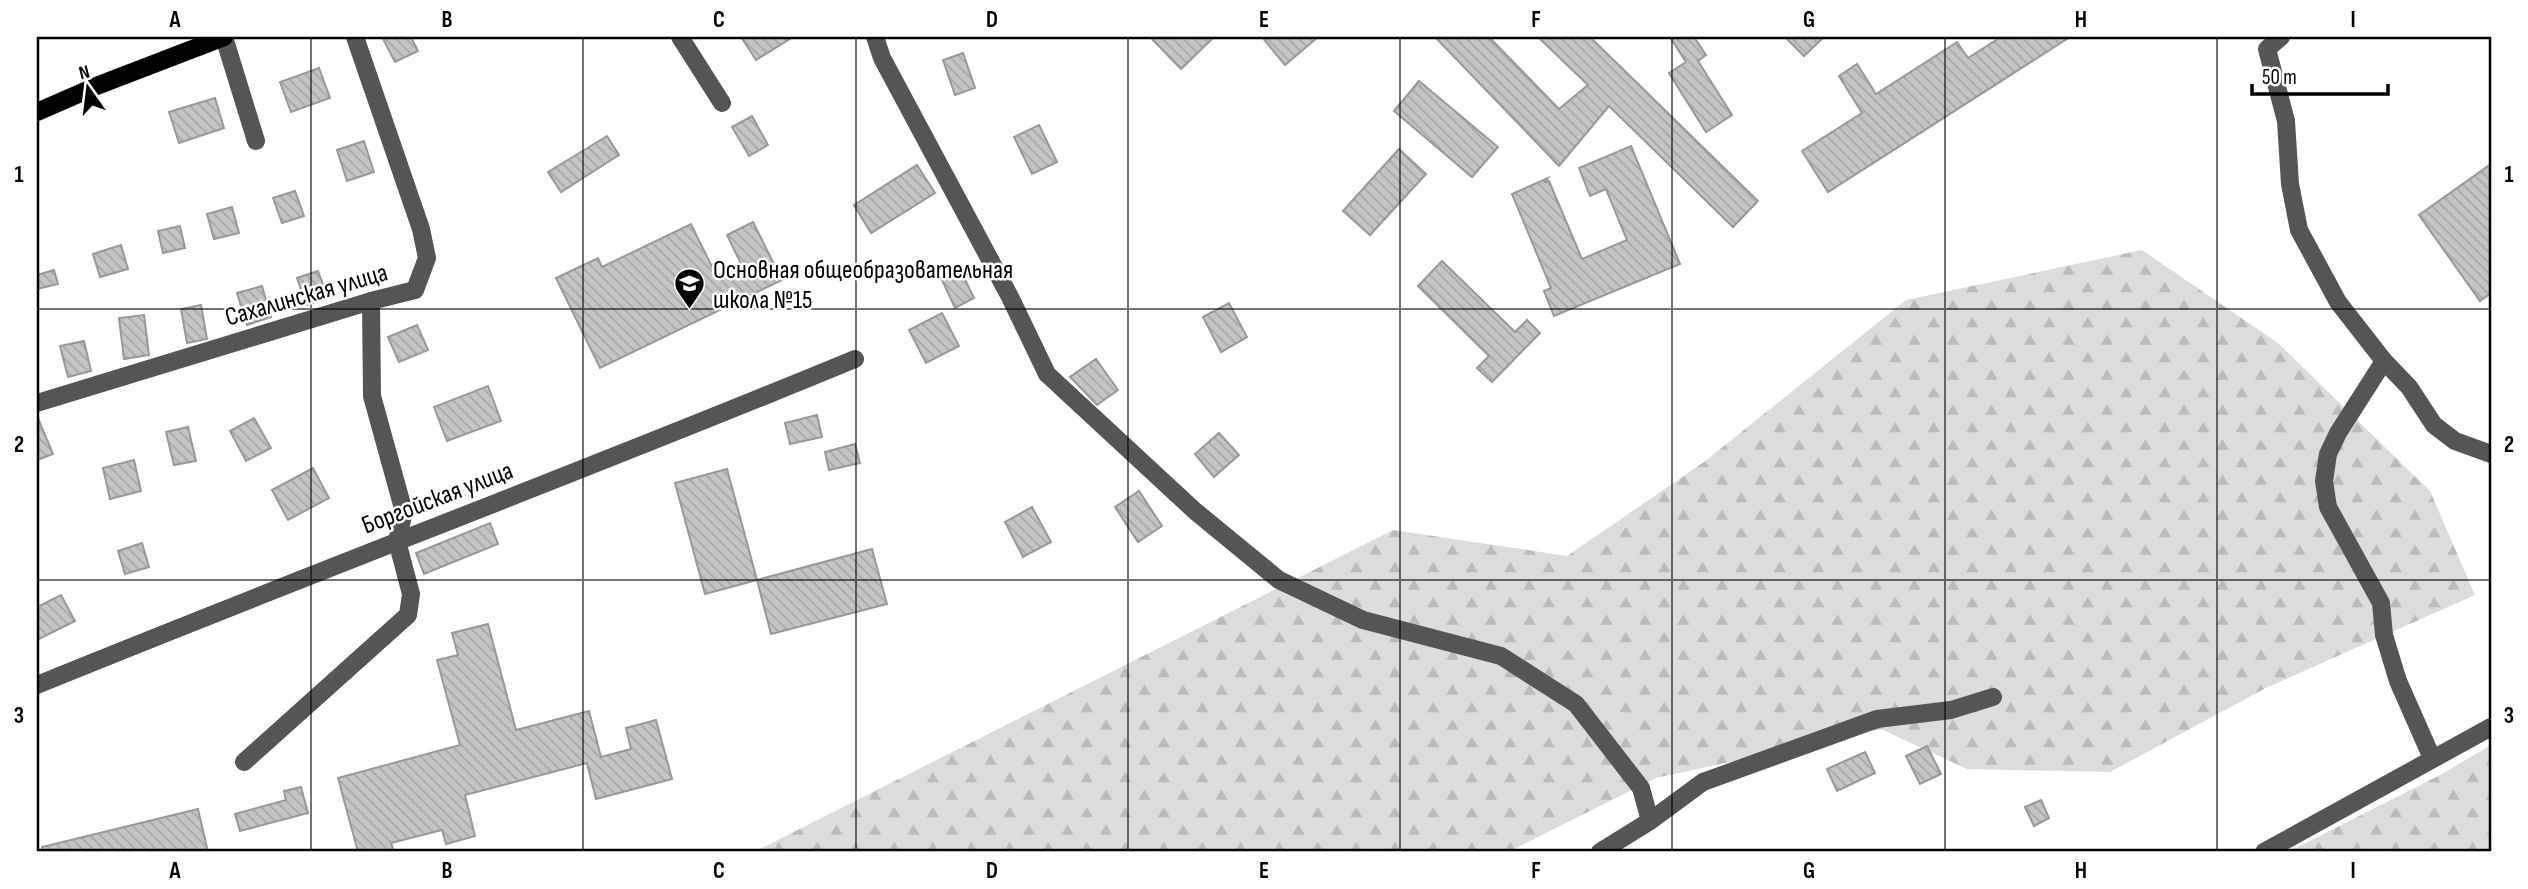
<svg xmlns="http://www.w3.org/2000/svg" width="2528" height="889" viewBox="0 0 2528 889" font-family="'Sofia Sans Condensed',sans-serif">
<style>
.forest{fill:url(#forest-firs)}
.building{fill:url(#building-back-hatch);stroke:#999;stroke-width:2}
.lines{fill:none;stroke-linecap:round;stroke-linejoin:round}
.major-casing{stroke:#dbdbdb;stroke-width:19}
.minor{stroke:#555;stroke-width:18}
.major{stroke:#000;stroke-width:18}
.grid{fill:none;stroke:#000;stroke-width:2;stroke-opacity:0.55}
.labels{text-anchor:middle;stroke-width:5;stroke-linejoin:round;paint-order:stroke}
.poi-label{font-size:26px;fill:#000;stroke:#fff;text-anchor:start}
.street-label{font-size:26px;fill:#000;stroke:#fff}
.neatline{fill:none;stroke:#000;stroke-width:2.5}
.grid-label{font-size:23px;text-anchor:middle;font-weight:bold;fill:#000}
</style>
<defs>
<pattern id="forest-firs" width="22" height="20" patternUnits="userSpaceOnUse" patternTransform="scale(1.75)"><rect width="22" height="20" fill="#dcdcdc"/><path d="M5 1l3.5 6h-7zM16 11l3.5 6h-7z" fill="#bbb"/></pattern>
<pattern id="building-back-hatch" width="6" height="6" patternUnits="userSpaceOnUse" patternTransform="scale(1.75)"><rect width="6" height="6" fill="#c4c4c4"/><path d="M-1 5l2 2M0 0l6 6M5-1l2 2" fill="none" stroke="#a7a7a7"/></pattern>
</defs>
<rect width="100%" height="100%" fill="#fff"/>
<g class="forest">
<polygon points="2142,250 2278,343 2430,491 2475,595 2266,688 2110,772 1967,769 1881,729 1656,778 1508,852 754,852 1393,530 1567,556 1704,462 1906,300"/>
<polygon points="2491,745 2491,852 2288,852 2442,774"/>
</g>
<g class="building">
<polygon points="382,37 411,37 418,51 395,62"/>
<polygon points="741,37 793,37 756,60"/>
<polygon points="1150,37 1214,37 1181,69"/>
<polygon points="1262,37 1318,37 1285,65"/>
<polygon points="1435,37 1489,37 1559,109 1588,85 1538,37 1590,37 1758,201 1733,227 1609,106 1559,166"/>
<polygon points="1670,37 1694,37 1706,55 1698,61 1732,115 1706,132 1669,73 1686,62"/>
<polygon points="1785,37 1824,37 1804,56"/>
<polygon points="2001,37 2070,37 1828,192 1802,151 1862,113 1839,76 1857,64 1876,94 1957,42 1968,58"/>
<polygon points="963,53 975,88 955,95 943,60"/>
<polygon points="319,68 330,98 291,112 280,82"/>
<polygon points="1419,81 1498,147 1472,177 1394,111"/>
<polygon points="215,98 224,128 179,143 169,112"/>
<polygon points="752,116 768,145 749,156 732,127"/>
<polygon points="1039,125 1057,162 1032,174 1014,137"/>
<polygon points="607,136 619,155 561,192 548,172"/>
<polygon points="364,141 374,172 347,181 337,150"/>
<polygon points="1631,146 1680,264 1554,316 1544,291 1551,288 1512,194 1548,178 1545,182 1549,181 1582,259 1627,240 1606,189 1590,196 1579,168"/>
<polygon points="1399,149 1426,174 1370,235 1343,211"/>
<polygon points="2491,164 2491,293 2480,301 2419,215"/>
<polygon points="917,165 935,193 871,233 854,205"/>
<polygon points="295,191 304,216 282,223 273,198"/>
<polygon points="232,207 239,233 214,239 207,214"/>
<polygon points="753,222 782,280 600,368 556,278 598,258 602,267 691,224 717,277 742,266 727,235"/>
<polygon points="180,226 185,248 163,253 158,231"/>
<polygon points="121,245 128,269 100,277 93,254"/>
<polygon points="1442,261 1515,332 1527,320 1540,333 1492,382 1477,368 1489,356 1418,286"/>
<polygon points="54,270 58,284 37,289 37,275"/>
<polygon points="318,271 328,298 306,305 297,278"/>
<polygon points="961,271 974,298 955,308 942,280"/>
<polygon points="262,286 271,317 247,325 237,293"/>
<polygon points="1229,303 1247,337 1221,352 1203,317"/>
<polygon points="201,305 207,339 187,343 181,309"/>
<polygon points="942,313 959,346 926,363 909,330"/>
<polygon points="144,315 149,355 124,359 119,318"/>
<polygon points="417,325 428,350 399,362 388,337"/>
<polygon points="84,341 91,371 68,377 60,346"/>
<polygon points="1096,359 1118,390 1097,405 1070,377"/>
<polygon points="488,386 501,421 447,441 434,407"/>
<polygon points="817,415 822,437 790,444 785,423"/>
<polygon points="37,416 53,454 37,460"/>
<polygon points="254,418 271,448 246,461 230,431"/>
<polygon points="188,427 196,461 174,465 166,432"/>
<polygon points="1219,433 1239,455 1214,477 1195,454"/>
<polygon points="855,444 860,463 829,470 825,452"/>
<polygon points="134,460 141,491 110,499 103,468"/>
<polygon points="313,468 329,498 288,520 272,490"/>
<polygon points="727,469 757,580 705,594 675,483"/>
<polygon points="1139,491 1162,526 1138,542 1115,507"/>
<polygon points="1032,507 1051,542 1023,557 1005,522"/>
<polygon points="490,523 498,544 424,574 416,553"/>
<polygon points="142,543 149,567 125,574 118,551"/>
<polygon points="872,549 887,604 771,634 757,580"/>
<polygon points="61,595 75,621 37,640 37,607"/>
<polygon points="488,624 516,730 589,711 601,757 631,749 626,728 656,720 672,779 596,799 587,763 465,795 475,836 446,844 442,830 391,843 394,852 358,852 338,778 460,745 437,660 458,655 452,633"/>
<polygon points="1927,746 1941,774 1920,784 1906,756"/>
<polygon points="1865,752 1875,773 1837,791 1827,769"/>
<polygon points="301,787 308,813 240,831 235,814 286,800 284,791"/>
<polygon points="2041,800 2049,818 2034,826 2025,807"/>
<polygon points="198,809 208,852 42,852 42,847"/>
</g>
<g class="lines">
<defs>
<polyline id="major" points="37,112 99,85 224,37"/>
</defs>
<use href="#major" class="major-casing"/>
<g class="minor">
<polyline points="224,37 256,141"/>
<polyline points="680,37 722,103"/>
<polyline points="875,37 882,58 1010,297 1047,374 1195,511 1279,580 1363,620 1501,656 1576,704 1641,788 1650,821"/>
<polyline points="2281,37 2267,49 2286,121 2290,184 2299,230 2338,302 2384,361 2409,387 2434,425 2455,441 2491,454"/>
<polyline points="2384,361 2338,433 2328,454 2324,481 2328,507 2381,603 2384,635 2398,681 2432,758"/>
<polyline points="37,403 371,301 415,290 427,258 421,229 355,37"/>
<path d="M37 685C309 574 584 471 855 359"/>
<polyline points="244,762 408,615 411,594 397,541 404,512 372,396 371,301"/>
<polyline points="1600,852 1650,821 1703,782 1877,719 1951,710 1993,697"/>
<polyline points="2264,852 2491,727"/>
</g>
<use href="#major" class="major"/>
</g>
<path class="grid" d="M311 37V852M583 37V852M856 37V852M1128 37V852M1400 37V852M1672 37V852M1945 37V852M2217 37V852M37 309H2491M37 580H2491"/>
<defs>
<symbol id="school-pin" viewBox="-11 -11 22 30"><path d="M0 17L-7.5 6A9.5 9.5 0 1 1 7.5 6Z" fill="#000" stroke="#fff"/><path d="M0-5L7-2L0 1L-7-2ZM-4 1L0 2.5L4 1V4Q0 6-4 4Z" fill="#fff"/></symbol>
</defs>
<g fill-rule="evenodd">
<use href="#school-pin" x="672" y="266" width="35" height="47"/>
</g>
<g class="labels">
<g class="poi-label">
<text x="713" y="278">Основная общеобразовательная<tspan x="713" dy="30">школа №15</tspan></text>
</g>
<g class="street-label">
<text transform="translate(306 294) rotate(-16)" y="9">Сахалинская улица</text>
<text transform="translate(437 497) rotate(-21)" y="9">Боргойская улица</text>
</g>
</g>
<rect width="2528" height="889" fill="none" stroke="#ffffff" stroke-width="77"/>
<g transform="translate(88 88) rotate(346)" stroke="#ffffff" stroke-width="5" paint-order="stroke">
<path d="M0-5L12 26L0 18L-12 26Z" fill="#000000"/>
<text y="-10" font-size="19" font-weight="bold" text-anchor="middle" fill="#000000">N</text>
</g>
<path d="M2252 84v10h136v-10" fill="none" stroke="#000000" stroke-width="3.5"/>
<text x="2262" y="84" font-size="21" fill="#000000" stroke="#ffffff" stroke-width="5" paint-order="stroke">50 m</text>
<rect x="38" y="38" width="2452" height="812" class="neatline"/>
<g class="grid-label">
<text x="175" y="27">A</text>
<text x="447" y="27">B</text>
<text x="719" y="27">C</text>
<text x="992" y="27">D</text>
<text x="1264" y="27">E</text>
<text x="1536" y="27">F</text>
<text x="1809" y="27">G</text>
<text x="2081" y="27">H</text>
<text x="2353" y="27">I</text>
<text x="19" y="182">1</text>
<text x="2509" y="182">1</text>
<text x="19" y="452">2</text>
<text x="2509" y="452">2</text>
<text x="19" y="723">3</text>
<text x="2509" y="723">3</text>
<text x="175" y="878">A</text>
<text x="447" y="878">B</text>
<text x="719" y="878">C</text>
<text x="992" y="878">D</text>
<text x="1264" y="878">E</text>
<text x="1536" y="878">F</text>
<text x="1809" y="878">G</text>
<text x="2081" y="878">H</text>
<text x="2353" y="878">I</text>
</g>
</svg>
